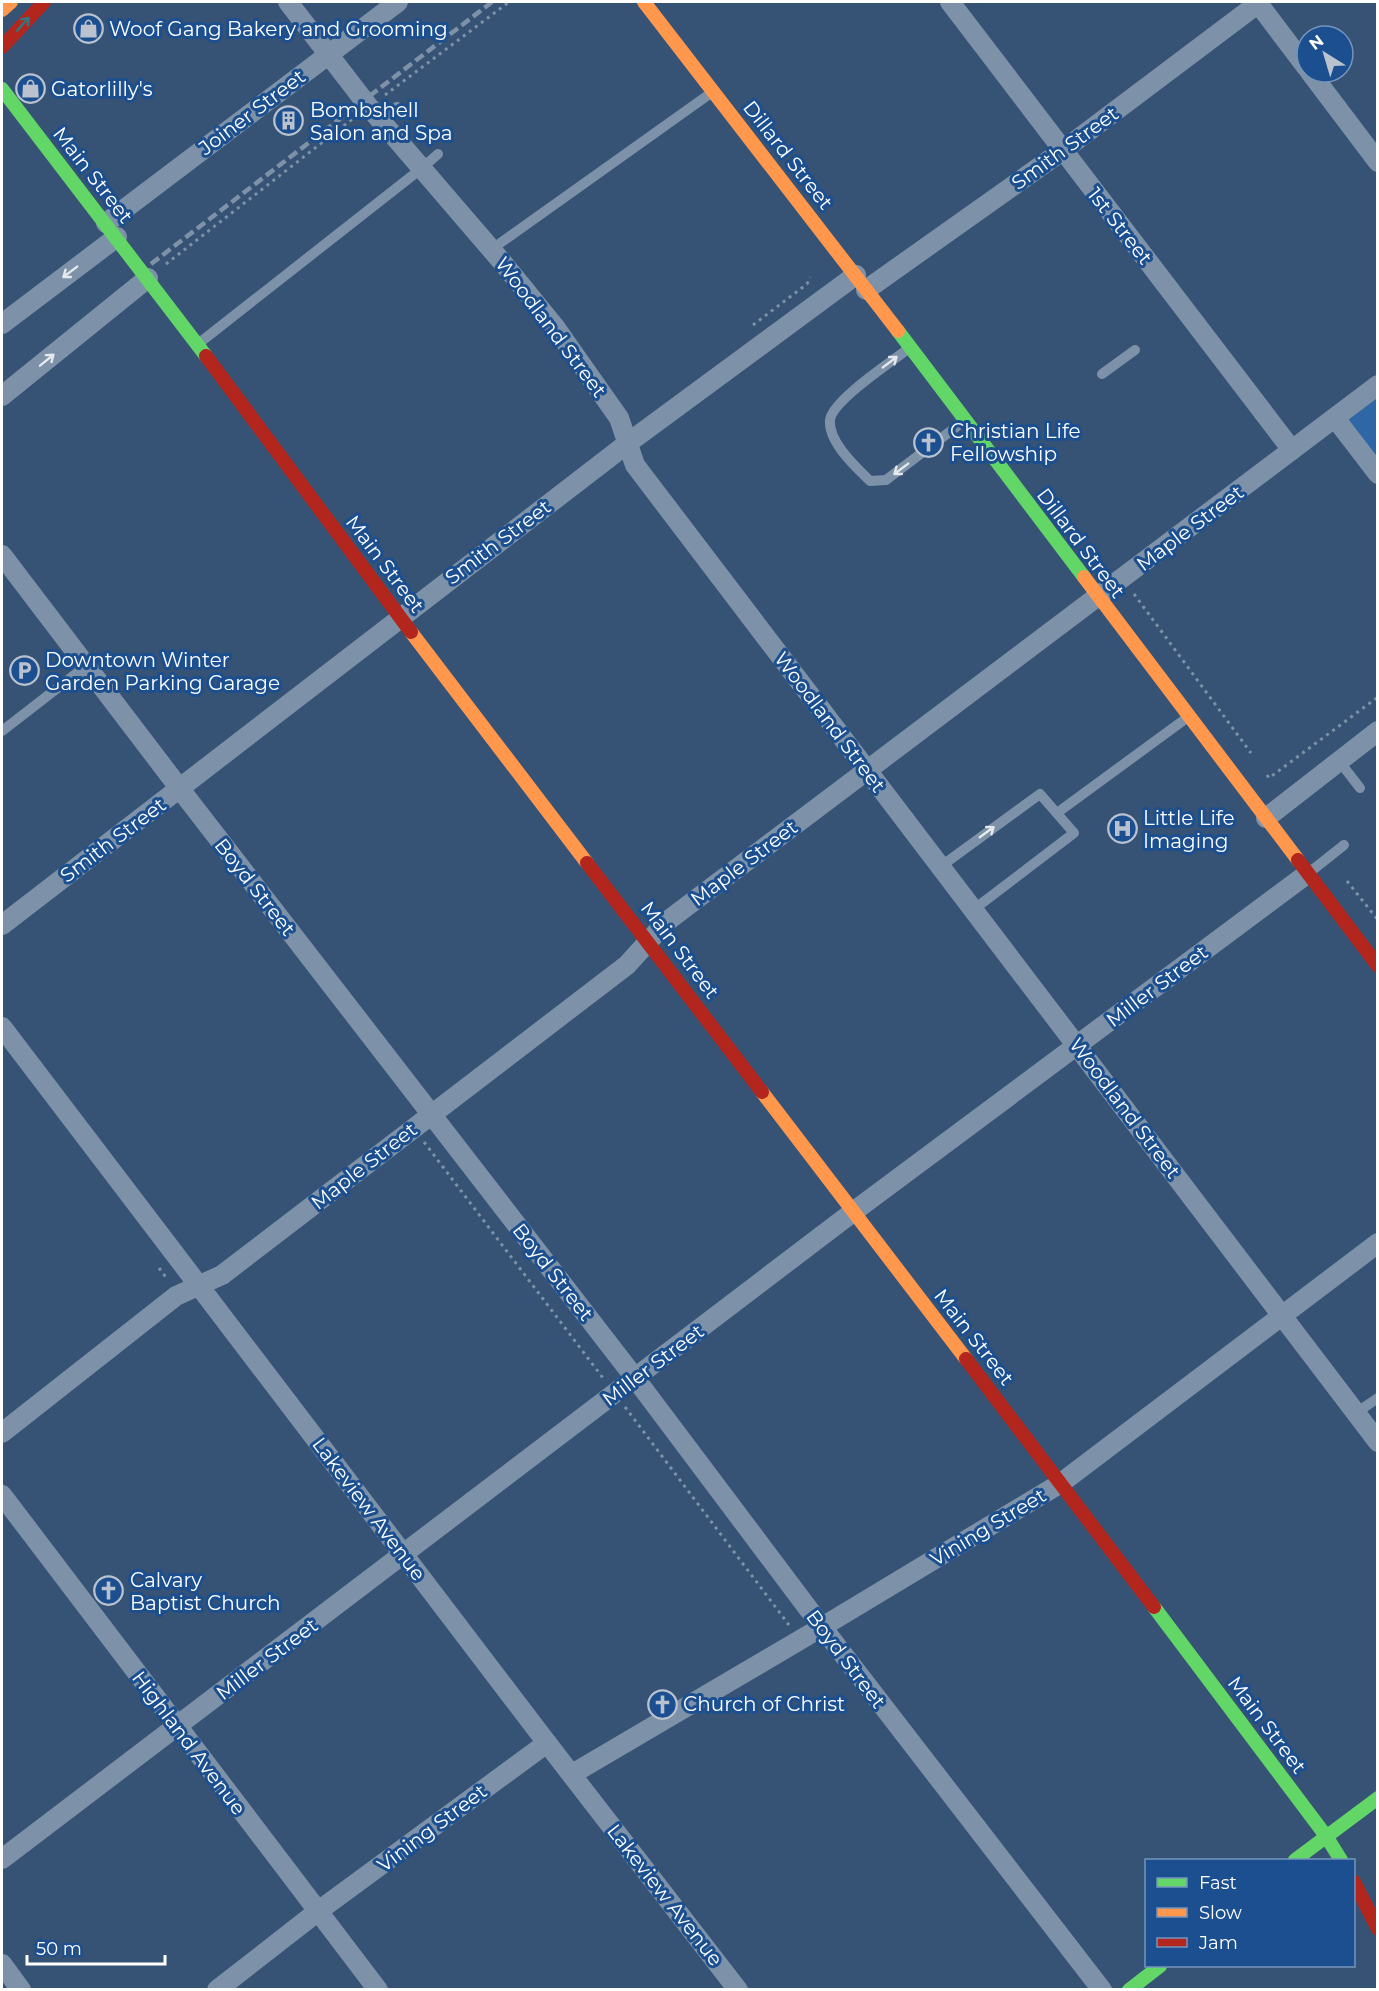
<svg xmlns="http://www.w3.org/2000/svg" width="1379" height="1991" viewBox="0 0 1379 1991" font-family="Montserrat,sans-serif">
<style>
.green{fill:#2f66a5}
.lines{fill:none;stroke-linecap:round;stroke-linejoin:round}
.path{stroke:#7d92a8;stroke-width:3;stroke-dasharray:3 4.5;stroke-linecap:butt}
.lane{stroke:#7d92a8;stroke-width:10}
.street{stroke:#7d92a8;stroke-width:20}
.fast{stroke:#63d668;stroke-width:14}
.slow{stroke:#ff974d;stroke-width:14}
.jam{stroke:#b3261e;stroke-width:14}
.rail{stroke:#7e92a7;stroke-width:4.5;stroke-dasharray:10 4.5;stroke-linecap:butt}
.oneway{stroke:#317883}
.oneway2{stroke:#e5e9ee}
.labels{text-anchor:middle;stroke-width:6;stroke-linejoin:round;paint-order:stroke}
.poi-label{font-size:20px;fill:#fff;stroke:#1b4f8f;text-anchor:start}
.street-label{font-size:20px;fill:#fff;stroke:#1b4f8f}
</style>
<rect width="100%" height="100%" fill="#365274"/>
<polygon class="green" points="1377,398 1377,461 1347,421"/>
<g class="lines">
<g class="path">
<polyline points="385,95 509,2"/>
<polyline points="166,264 355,117"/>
<polyline points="753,325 807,284 810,277"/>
<polyline points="1134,594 1251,753"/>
<polyline points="1267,775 1269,778 1378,697"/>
<polyline points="1347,881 1378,920"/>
<polyline points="424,1142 603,1378"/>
<polyline points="159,1268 168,1280"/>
<polyline points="625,1407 789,1625"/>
</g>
<g class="lane">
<polyline points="381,120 397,107"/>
<polyline points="492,249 711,93"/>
<polyline points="198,344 422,168 438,154"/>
<path d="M908 349C891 362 832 401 830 420 828 442 856 467 870 481L886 480 964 421"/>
<polyline points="1102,374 1135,350"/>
<polyline points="2,731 86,666"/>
<polyline points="1339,761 1360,788"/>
<polyline points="1057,813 1188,717"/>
<polyline points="940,867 1040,794 1074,833 973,910"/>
<polyline points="1310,872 1344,845"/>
<polyline points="1356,1413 1378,1398"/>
</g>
<g class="street">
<polyline points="288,2 369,107 503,263 555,327 619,418 635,465 1378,1442"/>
<polyline points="950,2 1292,450"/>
<polyline points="1257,2 1307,68"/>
<polyline points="1310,72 1378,162"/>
<polyline points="106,223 398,2"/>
<polyline points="866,290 1062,151 1260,2"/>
<polyline points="2,324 117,237"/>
<polyline points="2,396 148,278"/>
<polyline points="1335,418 1378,474"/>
<polyline points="2,555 180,789 635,1378 822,1627 1102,1990"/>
<polyline points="1266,818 1378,731"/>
<polyline points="2,925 628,443 856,275"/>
<polyline points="2,1027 547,1743 738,1990"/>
<polyline points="2,1433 176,1296 222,1275 627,965 666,922 1378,385"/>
<polyline points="2,1495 378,1990"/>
<polyline points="572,1774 822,1627 1061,1483 1378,1243"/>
<polyline points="2,1859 853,1212 1307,874"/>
<polyline points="2,1964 21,1990"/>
<polyline points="217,1990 317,1912 547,1743"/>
</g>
<g class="fast">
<polyline points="2,89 206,356"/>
<polyline points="898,331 1084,577"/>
<polyline points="1154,1607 1326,1836 1341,1860"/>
<polyline points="1295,1860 1378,1798"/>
<polyline points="1129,1990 1160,1966"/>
</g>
<g class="slow">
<polyline points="644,2 898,331"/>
<polyline points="2,10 11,2"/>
<polyline points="1084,577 1298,860"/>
<polyline points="411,632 587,863"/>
<polyline points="762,1092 966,1359"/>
</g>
<g class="jam">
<polyline points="2,47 44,2"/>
<polyline points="206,356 411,632"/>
<polyline points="1298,860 1378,966"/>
<polyline points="587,863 762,1092"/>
<polyline points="966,1359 1154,1607"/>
<polyline points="1354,1882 1378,1929"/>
</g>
<polyline class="rail" points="151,264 492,2"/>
</g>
<defs><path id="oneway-shaft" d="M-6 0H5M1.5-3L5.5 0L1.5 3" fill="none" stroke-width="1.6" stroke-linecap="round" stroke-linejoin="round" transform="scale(1.5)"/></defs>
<use class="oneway" href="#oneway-shaft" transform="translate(23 24) rotate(-48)"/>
<g class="oneway2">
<use href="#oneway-shaft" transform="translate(70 272) rotate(143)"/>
<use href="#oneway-shaft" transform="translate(47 360) rotate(-39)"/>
<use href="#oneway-shaft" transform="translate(890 362) rotate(-37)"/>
<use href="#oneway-shaft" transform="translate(901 469) rotate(143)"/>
<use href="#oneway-shaft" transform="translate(987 832) rotate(-36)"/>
</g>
<defs>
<symbol id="shop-ring" viewBox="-11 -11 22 22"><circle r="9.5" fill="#1b4f8f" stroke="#b9c2ce" stroke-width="1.5"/><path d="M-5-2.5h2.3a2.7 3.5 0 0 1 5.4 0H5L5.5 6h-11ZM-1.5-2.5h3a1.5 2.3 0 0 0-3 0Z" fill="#b9c2ce"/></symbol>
<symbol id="building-ring" viewBox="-11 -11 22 22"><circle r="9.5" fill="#1b4f8f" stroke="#b9c2ce" stroke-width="1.5"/><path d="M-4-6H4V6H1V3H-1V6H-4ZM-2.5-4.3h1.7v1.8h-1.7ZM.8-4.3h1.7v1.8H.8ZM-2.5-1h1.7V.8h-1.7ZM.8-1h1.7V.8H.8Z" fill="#b9c2ce"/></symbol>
<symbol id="church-ring" viewBox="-11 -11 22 22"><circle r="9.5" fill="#1b4f8f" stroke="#b9c2ce" stroke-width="1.5"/><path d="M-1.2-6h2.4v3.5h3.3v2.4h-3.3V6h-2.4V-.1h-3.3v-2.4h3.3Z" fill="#b9c2ce"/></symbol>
<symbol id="parking-ring" viewBox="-11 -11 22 22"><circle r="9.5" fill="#1b4f8f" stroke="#b9c2ce" stroke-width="1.5"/><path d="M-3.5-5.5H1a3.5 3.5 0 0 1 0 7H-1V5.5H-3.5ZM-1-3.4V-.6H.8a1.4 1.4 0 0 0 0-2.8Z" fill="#b9c2ce"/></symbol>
<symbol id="hospital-ring" viewBox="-11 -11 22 22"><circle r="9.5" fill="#1b4f8f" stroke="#b9c2ce" stroke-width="1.5"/><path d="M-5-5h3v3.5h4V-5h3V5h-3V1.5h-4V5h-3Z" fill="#b9c2ce"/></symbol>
</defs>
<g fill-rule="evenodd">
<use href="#shop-ring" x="72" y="12" width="33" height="33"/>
<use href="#shop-ring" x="14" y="72" width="33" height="33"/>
<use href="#building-ring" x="272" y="104" width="33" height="33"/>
<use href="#church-ring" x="912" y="426" width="33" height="33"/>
<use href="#parking-ring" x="8" y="654" width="33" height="33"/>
<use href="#hospital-ring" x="1106" y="812" width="33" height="33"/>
<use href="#church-ring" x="92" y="1574" width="33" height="33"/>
<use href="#church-ring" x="646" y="1688" width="33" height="33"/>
</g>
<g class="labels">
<g class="poi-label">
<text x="109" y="36">Woof Gang Bakery and Grooming</text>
<text x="51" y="96">Gatorlilly's</text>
<text x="310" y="117">Bombshell<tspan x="310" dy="23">Salon and Spa</tspan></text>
<text x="950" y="438">Christian Life<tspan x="950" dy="23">Fellowship</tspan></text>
<text x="45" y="667">Downtown Winter<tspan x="45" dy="23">Garden Parking Garage</tspan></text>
<text x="1143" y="825">Little Life<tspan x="1143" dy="23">Imaging</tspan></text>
<text x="130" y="1587">Calvary<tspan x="130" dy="23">Baptist Church</tspan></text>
<text x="683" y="1711">Church of Christ</text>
</g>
<g class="street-label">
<text transform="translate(252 112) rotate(-37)" y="7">Joiner Street</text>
<text transform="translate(1065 148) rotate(-36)" y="7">Smith Street</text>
<text transform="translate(788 155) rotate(52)" y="7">Dillard Street</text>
<text transform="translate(93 175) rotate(52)" y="7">Main Street</text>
<text transform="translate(1120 226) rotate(52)" y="7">1st Street</text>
<text transform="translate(551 327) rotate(53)" y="7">Woodland Street</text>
<text transform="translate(1190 528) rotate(-37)" y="7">Maple Street</text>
<text transform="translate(498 542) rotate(-37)" y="7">Smith Street</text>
<text transform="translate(1081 543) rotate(53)" y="7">Dillard Street</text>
<text transform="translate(385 564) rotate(53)" y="7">Main Street</text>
<text transform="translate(830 722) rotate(53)" y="7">Woodland Street</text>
<text transform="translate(113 840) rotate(-37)" y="7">Smith Street</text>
<text transform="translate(744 863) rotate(-37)" y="7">Maple Street</text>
<text transform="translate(255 887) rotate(52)" y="7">Boyd Street</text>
<text transform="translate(680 950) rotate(53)" y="7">Main Street</text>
<text transform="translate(1157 986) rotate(-37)" y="7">Miller Street</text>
<text transform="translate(1125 1108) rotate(53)" y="7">Woodland Street</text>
<text transform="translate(364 1166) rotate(-38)" y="7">Maple Street</text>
<text transform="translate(553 1272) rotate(52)" y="7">Boyd Street</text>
<text transform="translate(974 1337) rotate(52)" y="7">Main Street</text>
<text transform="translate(653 1365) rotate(-37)" y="7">Miller Street</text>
<text transform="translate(369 1509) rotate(53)" y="7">Lakeview Avenue</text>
<text transform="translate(988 1527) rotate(-31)" y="7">Vining Street</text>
<text transform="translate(267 1659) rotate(-37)" y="7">Miller Street</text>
<text transform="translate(846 1659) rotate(53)" y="7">Boyd Street</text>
<text transform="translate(1267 1725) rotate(53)" y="7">Main Street</text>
<text transform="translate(189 1743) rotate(53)" y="7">Highland Avenue</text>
<text transform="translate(432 1828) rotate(-37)" y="7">Vining Street</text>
<text transform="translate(665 1895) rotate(52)" y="7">Lakeview Avenue</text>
</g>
</g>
<rect width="1379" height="1991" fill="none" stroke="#ffffff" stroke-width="6"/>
<rect x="1145" y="1859" width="210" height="108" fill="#1b4f8f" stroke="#7695bc" stroke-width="1.5"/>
<rect x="1157" y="1878" width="30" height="9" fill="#63d668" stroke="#7695bc" stroke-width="1.5"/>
<text x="1199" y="1889" font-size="18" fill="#ffffff">Fast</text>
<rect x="1157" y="1908" width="30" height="9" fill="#ff974d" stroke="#7695bc" stroke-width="1.5"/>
<text x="1199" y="1919" font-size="18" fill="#ffffff">Slow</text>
<rect x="1157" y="1938" width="30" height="9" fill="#b3261e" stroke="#7695bc" stroke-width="1.5"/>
<text x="1199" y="1949" font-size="18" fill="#ffffff">Jam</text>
<g transform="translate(1325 54) rotate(323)"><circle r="28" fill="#1b4f8f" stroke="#7695bc" stroke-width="1.5"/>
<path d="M0-4.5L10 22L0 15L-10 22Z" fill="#b9c2ce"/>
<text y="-9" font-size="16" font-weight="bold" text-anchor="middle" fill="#ffffff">N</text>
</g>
<path d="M27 1955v9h138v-9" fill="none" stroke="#ffffff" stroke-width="3"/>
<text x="36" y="1955" font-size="18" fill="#ffffff" stroke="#1b4f8f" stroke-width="4.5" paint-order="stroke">50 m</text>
</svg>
